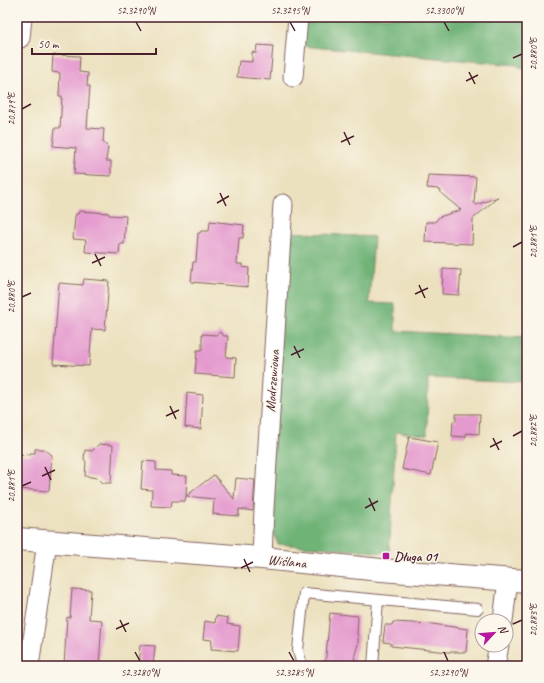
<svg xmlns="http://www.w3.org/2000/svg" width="544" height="683" viewBox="0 0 544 683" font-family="Caveat,sans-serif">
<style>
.forest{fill:#6fb377;stroke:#5c6951}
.building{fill:#e49ace}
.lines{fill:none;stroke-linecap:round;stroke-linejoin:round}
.service-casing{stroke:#83635f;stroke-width:12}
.minor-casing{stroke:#83635f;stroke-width:21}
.secondary-casing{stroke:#83635f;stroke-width:24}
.service{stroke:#fff;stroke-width:10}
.minor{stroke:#fff;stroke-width:19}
.secondary{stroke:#fff;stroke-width:22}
.ticks{fill:none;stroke:#4a1f2b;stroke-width:1.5}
.poi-dot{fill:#b5179e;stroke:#fbf7ec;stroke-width:1.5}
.labels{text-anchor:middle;stroke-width:3;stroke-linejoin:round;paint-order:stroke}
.street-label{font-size:14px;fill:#4a1f2b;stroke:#fbf7ec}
.poi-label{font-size:14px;font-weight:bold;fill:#4a1f2b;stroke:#fbf7ec;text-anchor:start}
.neatline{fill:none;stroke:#4a1f2b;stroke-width:1.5}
.ticks-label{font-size:10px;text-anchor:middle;fill:#4a1f2b}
</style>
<rect width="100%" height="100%" fill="#fbf7ec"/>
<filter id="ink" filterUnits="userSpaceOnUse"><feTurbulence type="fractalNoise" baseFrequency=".025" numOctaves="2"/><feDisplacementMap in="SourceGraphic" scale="8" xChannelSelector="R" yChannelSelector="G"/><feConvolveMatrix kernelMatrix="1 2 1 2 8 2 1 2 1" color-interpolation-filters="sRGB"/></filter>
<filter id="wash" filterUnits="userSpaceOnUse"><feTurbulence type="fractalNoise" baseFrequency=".012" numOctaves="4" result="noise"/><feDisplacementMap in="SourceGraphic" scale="16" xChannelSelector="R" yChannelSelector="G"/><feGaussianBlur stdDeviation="0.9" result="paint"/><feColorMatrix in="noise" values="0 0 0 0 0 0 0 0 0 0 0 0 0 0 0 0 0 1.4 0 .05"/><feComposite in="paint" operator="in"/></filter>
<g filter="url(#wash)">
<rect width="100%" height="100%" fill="#ece1bf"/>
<g class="forest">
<polygon points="304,17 527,17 527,71 517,65 301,46"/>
<polygon points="288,232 374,237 369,303 395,304 395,331 527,338 527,382 428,378 427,435 396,432 389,553 278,544 268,519"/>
</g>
<g id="blocks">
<g class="building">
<polygon points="257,45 273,46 270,80 237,77 239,61 252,62 252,52 256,53"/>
<polygon points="53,55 80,56 79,72 88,73 87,86 90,86 87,128 104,129 103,142 108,147 106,161 111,161 111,176 74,174 76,148 53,146 55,128 60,128 62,96 59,96 60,73 52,72"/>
<polygon points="428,175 476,177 474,203 476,205 498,197 473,219 472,244 425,242 426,222 435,222 439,217 461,210 443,195 438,189 427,188"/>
<polygon points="79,211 109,213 109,215 126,216 124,244 120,244 119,254 85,252 86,240 73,239 75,217 76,214 78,214"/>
<polygon points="210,221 244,225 243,238 239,238 237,264 242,264 242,267 249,268 248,287 191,282 193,262 196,262 198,233 200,233 201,231 209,231"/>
<polygon points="443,269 461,270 459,295 442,294"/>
<polygon points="84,279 109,281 105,330 92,329 89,366 53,364 59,283 83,285"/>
<polygon points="220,332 224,336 228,336 226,357 236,358 235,377 195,374 197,350 202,350 202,334 216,335"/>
<polygon points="187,393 203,395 201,429 185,427"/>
<polygon points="456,414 480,414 479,434 466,433 466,437 452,436 453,421 456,421"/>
<polygon points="409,437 438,442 431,475 402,469"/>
<polygon points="99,444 113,445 111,483 102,483 97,478 85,476 86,462 84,459 85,450 92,451"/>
<polygon points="35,449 44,449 52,455 49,491 17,489 17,454 30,455 30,453 35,453"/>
<polygon points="143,461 156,462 156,470 171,471 171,475 187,476 186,496 214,475 234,499 236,478 255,480 253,511 239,509 239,516 213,514 214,499 186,496 185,501 172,501 171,507 151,506 152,490 141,489"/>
<polygon points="72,589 91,590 89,619 102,620 99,666 64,666 67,617 70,618"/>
<polygon points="330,613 358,616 357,635 358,635 358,644 355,654 354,666 325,666"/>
<polygon points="216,616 228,618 227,624 240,626 238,651 211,649 212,640 203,639 205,621 215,623"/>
<polygon points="393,622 432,624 468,629 466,652 448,652 391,646 391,643 383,642 385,625 392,625"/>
<polygon points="140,645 155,646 153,666 138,666"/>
</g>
</g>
</g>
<g filter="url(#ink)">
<use href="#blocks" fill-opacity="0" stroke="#83635f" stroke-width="1"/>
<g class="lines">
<defs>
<g id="service">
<polyline points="302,666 298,650 304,593 478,609"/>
<polyline points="373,666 378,600"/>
</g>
<g id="minor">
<polyline points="17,37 20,38 22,17"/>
<polyline points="293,77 298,17"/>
<polyline points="262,558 264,509 283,204"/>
<polyline points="503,621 508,579"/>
<polyline points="29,666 47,542"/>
<polyline points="495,666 499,645"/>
</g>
<polyline id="secondary" points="17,539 262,558 381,570 527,581"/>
</defs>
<use href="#service" class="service-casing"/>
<use href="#minor" class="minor-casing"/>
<use href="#secondary" class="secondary-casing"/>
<use href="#service" class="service"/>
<use href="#minor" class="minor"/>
<use href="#secondary" class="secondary"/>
</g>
</g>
<path class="ticks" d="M136 22 141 31M290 22 295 31M444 22 449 31M513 58 522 54M469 72 475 84M466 81 478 75M22 109 31 104M344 132 350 145M341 142 354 136M220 193 226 206M217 203 229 196M513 247 522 242M95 254 101 266M92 263 105 257M419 285 425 298M415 294 428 288M22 297 31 293M294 346 300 358M291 355 304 349M170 406 176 419M166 416 179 410M513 436 522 431M493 438 499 450M490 447 502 441M45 467 51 480M42 476 55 470M22 486 31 482M369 498 375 511M365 508 378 501M244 559 250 572M241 568 253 562M120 620 126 632M513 624 522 620M116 629 129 623M135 652 140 661M289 652 294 661M444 652 448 661"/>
<rect class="poi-dot" x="382" y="552" width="8" height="8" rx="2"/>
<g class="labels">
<g class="street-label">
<text transform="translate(272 381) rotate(-86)" y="5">Modrzewiowa</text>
<text transform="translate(287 561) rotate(6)" y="5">Wiślana</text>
</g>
<g class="poi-label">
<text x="394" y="561">Długa 01</text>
</g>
</g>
<rect width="544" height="683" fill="none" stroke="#fbf7ec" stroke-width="44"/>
<g transform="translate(494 633) rotate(64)"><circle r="19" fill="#fbf7ec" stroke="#b4a19f"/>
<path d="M0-3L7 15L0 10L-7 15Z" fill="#b5179e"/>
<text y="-6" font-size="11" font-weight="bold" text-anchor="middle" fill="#4a1f2b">N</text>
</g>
<path d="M32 48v6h124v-6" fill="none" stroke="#4a1f2b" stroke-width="2"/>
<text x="38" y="48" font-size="12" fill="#4a1f2b" stroke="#fbf7ec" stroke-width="3" paint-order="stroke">50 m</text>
<rect x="22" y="22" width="500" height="639" class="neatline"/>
<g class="ticks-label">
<text x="136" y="14">52.3290°N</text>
<text x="290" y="14">52.3295°N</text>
<text x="444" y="14">52.3300°N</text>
<text transform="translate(533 54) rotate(-90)" y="4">20.880°E</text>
<text transform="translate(11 109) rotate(-90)" y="4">20.879°E</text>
<text transform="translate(533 242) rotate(-90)" y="4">20.881°E</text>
<text transform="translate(11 297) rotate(-90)" y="4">20.880°E</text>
<text transform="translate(533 431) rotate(-90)" y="4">20.882°E</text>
<text transform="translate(11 486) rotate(-90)" y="4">20.881°E</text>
<text transform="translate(533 620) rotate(-90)" y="4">20.883°E</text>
<text x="140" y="676">52.3280°N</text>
<text x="294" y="676">52.3285°N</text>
<text x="448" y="676">52.3290°N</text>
</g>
</svg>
